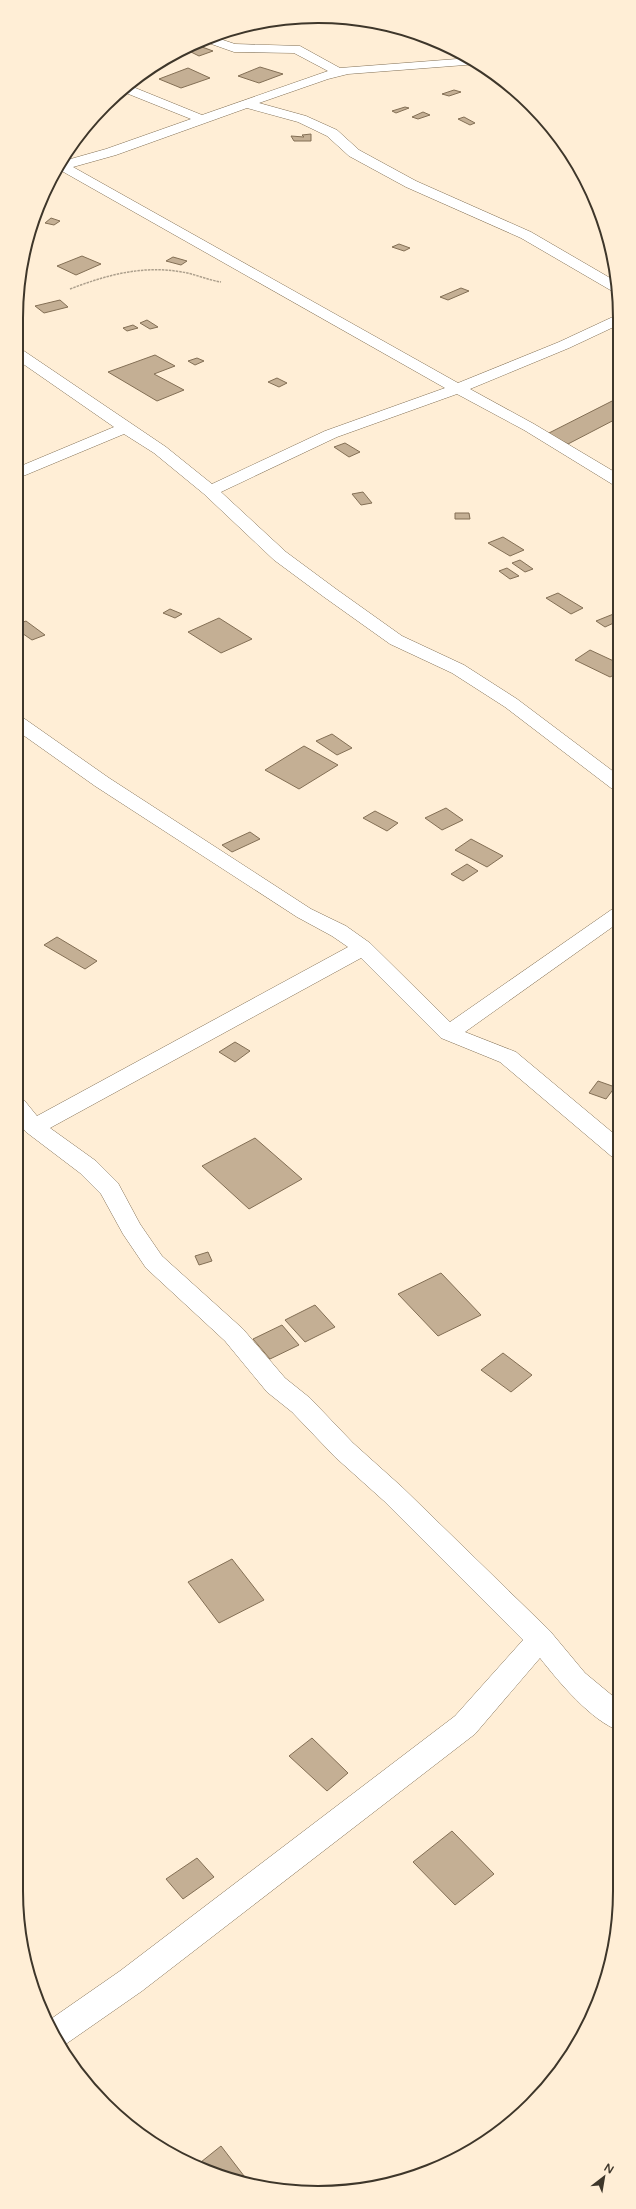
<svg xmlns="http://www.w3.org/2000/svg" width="636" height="2209" viewBox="0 0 636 2209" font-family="'Varela Round',sans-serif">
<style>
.building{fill:#c4af94;stroke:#836f55}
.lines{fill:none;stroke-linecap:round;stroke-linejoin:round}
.minor-casing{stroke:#827055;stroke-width:1}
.path{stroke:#ac9f8c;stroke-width:1.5;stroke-dasharray:2.5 1;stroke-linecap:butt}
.minor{fill:#fff;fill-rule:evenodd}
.rim{fill:none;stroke:#3e362a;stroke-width:2}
</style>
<rect width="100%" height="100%" fill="#ffeed6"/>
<g class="building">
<polygon points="194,44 213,51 199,56 191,52 186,54 180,51"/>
<polygon points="260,67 283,74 259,83 238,76"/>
<polygon points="188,68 210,78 181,88 159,79"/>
<polygon points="454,90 461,92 449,96 442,94"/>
<polygon points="405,107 409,108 396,113 392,111"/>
<polygon points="423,112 430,115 418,119 412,117"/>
<polygon points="464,117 475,123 470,125 458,119"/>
<polygon points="311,134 311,141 294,141 291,136 304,137 302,135"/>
<polygon points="51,218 60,221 54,225 45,223"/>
<polygon points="399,244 410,248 404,251 392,247"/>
<polygon points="82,256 101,264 76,275 57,266"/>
<polygon points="173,257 187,261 181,265 166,261"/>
<polygon points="461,288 469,291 448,300 440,297"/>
<polygon points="60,300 68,307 44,313 35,306"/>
<polygon points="147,320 158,327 150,329 140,323"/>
<polygon points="133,325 138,328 127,331 123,328"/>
<polygon points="155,355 175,366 154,374 184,390 157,401 108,372"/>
<polygon points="197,358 204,361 195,365 188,361"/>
<polygon points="277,378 287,383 279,387 268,382"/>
<polygon points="618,398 618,418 568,444 547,434"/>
<polygon points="345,443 360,452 349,457 334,447"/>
<polygon points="363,492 372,503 361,505 352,494"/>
<polygon points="455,513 469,513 470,519 455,519"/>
<polygon points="503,537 524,550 510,556 488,543"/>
<polygon points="520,560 533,569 525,572 512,563"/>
<polygon points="507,568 519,576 510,579 499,571"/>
<polygon points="558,593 583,608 571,614 546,598"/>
<polygon points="170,609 182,614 175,618 163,613"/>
<polygon points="616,613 618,614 618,621 605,627 596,621"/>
<polygon points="219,618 252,639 221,653 188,632"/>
<polygon points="26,621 45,635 32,640 16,629 16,625"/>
<polygon points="590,650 618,663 618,673 610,677 575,660"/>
<polygon points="332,734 352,748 337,755 316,741"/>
<polygon points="304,746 338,765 299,789 265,770"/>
<polygon points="446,808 463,820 442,830 425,818"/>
<polygon points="375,811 398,823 387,831 363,818"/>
<polygon points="250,832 260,839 232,852 222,845"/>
<polygon points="471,839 503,856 487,867 455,850"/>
<polygon points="467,864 478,871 463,881 451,874"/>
<polygon points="57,937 97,961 85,969 44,945"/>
<polygon points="235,1042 250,1051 235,1062 219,1052"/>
<polygon points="598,1081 615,1087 606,1099 589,1093"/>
<polygon points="255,1138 302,1179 249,1209 202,1166"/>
<polygon points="208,1252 212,1261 199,1265 195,1256"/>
<polygon points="441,1273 481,1315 438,1336 398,1294"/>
<polygon points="315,1305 335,1327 305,1342 285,1320"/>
<polygon points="282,1325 299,1345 270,1359 253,1339"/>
<polygon points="503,1353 532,1375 511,1392 481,1370"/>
<polygon points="232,1559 264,1600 219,1623 188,1582"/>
<polygon points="312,1738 348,1773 327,1791 289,1756"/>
<polygon points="452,1831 494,1874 455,1905 413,1862"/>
<polygon points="197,1858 214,1877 183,1899 166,1879"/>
<polygon points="221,2146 251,2185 240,2183 196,2166"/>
</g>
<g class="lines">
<defs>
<g id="minor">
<polygon points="211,36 235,44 300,46 340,68 470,58 478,64 348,74 328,79 259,103 306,116 337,130 359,150 416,181 531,232 617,282 617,292 612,291 521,238 406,187 349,156 327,136 298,122 247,108 116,155 73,167 458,383 559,342 617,315 618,325 569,348 470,389 534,424 618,474 618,486 612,484 524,430 457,394 337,437 221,492 286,552 336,589 402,636 464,665 517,699 618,775 618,790 611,788 505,707 452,673 390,644 324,597 274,560 204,494 154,453 124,434 16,479 16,468 114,427 16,359 16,348 21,349 166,447 212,484 325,431 445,388 60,170 56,170 60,162 106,149 191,119 121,91 128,85 202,115 328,71 294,53 234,52 200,40"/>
<path d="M16 715 22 717 109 778 311 909 346 926 370 943 450 1022 611 910 618 908V923L465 1032 516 1052 619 1138V1158L611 1156 500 1062 441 1038 361 958 50 1128 96 1161 118 1183 140 1224 162 1256 243 1329 285 1378 310 1398 353 1443 402 1487 550 1631 585 1673 620 1702V1731C591 1721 559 1682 540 1658L475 1734 142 1991 63 2046 48 2021 120 1971 455 1716 523 1640 384 1501 335 1457 292 1412 267 1392 225 1341 146 1268 123 1234 101 1194 80 1173 26 1132 16 1120V1097L24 1100 37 1116 348 947 332 936 297 917 95 786 16 730Z"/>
</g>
</defs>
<use href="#minor" class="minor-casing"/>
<path class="path" d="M70 289C107 275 142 265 182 272 195 274 208 280 221 282"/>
<use href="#minor" class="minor"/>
</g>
<path d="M0 0H636V2209H0ZM318 23H318A295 295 0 0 1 613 318V1891A295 295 0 0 1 318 2186H318A295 295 0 0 1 23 1891V318A295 295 0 0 1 318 23Z" fill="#ffeed6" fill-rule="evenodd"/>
<path class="rim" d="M318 23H318A295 295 0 0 1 613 318V1891A295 295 0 0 1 318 2186H318A295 295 0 0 1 23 1891V318A295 295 0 0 1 318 23Z"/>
<g transform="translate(604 2177) rotate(31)" stroke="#ffeed6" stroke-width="3" paint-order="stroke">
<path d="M0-3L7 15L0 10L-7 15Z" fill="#3e362a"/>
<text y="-6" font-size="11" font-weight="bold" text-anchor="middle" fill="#3e362a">N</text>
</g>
</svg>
